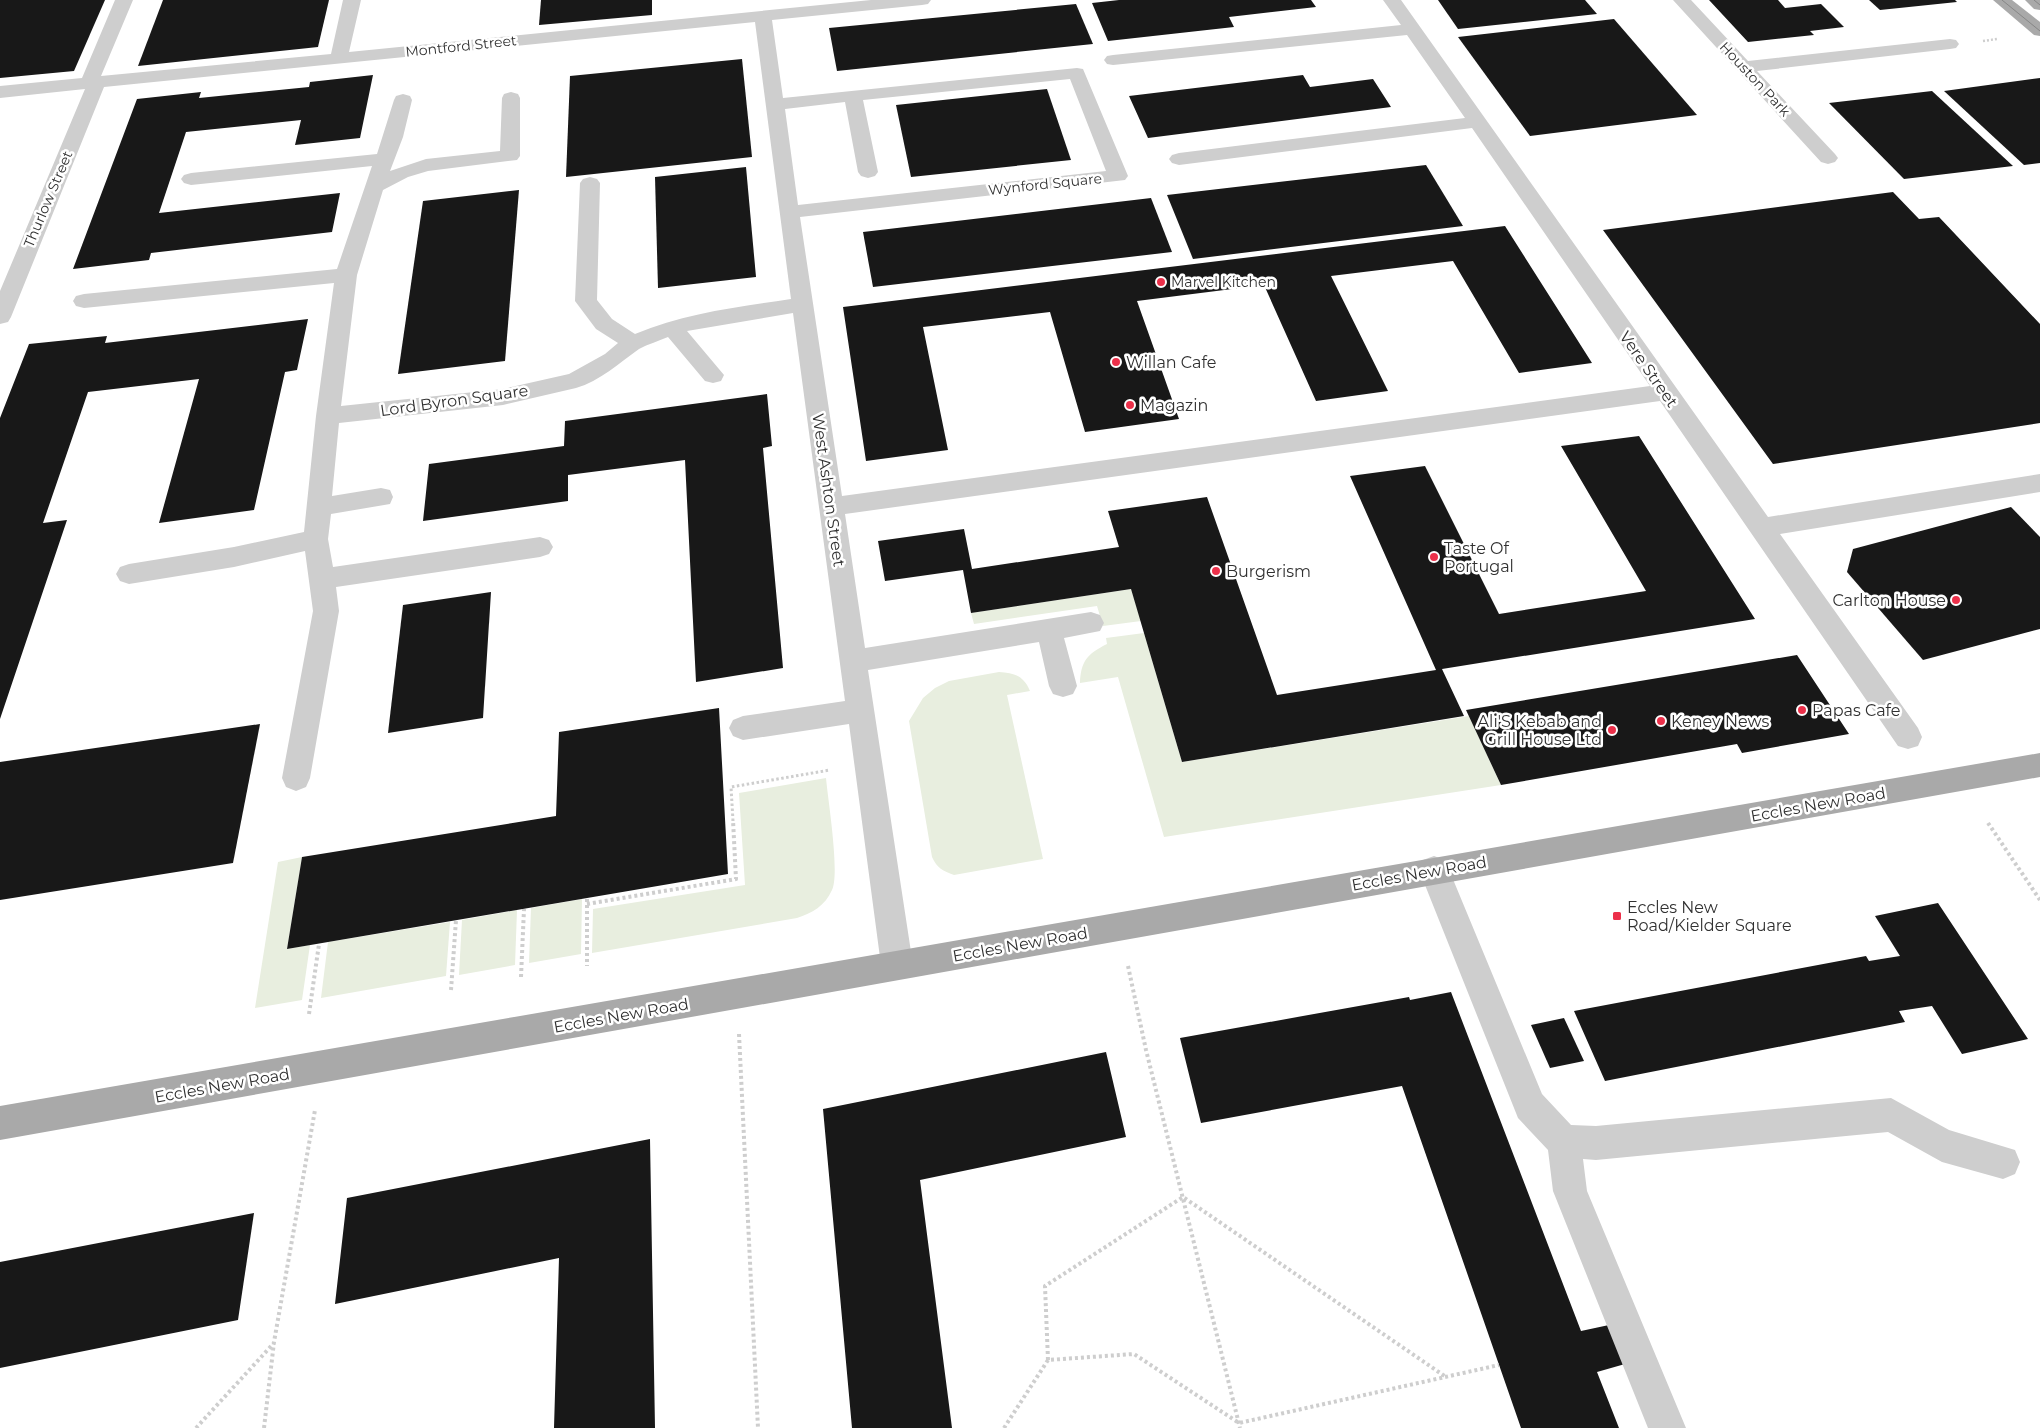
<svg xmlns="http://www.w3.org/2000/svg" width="2040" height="1428" viewBox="0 0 2040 1428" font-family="Montserrat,sans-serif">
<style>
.green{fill:#e8eedf}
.building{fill:#181818}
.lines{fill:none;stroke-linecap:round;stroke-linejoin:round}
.path-far2{stroke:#cecece;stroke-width:2.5;stroke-dasharray:2 2;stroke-linecap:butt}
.path-far1{stroke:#cecece;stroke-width:3;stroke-dasharray:2.5 2.5;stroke-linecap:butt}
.path{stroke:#cecece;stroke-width:4;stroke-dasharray:3 3;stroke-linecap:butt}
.minor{fill:#cecece;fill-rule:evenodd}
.major{fill:#a9a9a9;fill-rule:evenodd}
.tram{stroke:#868686;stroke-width:1}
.poi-dot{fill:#ec304a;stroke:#fff;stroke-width:2}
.labels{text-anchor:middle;stroke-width:5;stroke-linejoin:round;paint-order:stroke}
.far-street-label{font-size:14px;fill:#313131;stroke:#fff}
.far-poi-label{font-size:14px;fill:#313131;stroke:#fff;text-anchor:start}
.poi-label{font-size:16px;fill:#313131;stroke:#fff;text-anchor:start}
.street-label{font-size:16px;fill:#313131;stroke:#fff}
</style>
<rect width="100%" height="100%" fill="#fff"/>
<g class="green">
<polygon points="1131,589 1141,621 1103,626 1097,606 974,624 971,613"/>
<path d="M1144 633 1182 762 1469 716 1501 785 1164 837 1118 677 1080 683C1081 661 1087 654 1107 644L1106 638Z"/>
<path d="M999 672C1015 673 1024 676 1030 691L1007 695 1043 859 954 875C943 871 937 868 932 857L909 721 923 698 935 688 949 681Z"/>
<path d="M826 778C828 800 840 874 832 890 825 906 812 913 797 918L592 953 593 909 745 885 739 793Z"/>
<polygon points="302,857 287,949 310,945 302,1000 255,1008 278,862"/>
<polygon points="582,899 581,954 529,963 531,908"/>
<polygon points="517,910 515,965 459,975 462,920"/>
<polygon points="450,922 446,976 321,998 328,942"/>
</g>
<g class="building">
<polygon points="0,0 105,0 74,71 0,78"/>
<polygon points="163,0 329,0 318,47 138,66"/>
<polygon points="541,0 652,0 652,15 539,25"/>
<polygon points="1119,0 1311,0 1316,7 1229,17 1234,27 1108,41 1092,3"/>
<polygon points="1438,0 1585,0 1597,14 1458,29"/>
<polygon points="1709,0 1778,0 1785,8 1821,4 1844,27 1810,31 1814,35 1748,42"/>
<polygon points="1869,0 1955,0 1957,2 1880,10"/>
<polygon points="1076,4 1093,44 837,71 829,28"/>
<polygon points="1614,19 1697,115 1530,136 1458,37"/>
<polygon points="742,59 752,157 566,177 570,76"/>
<polygon points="373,75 360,138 295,145 301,120 186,132 159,213 340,193 332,232 151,253 149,260 73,269 137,99 201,92 199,98 309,87 310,82"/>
<polygon points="1303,75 1310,87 1373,79 1391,107 1148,138 1129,96"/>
<polygon points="2040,78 2040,163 2024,165 1944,91"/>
<polygon points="1047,89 1071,160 911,177 896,105"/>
<polygon points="1932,91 2013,166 1904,179 1829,103"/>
<polygon points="1426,165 1463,226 1193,259 1167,195"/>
<polygon points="746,167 756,277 658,288 655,177"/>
<polygon points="519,190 505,361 398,374 423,201"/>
<polygon points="1893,192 1919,219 1939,217 2040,324 2040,423 1773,464 1603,230"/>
<polygon points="1151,198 1172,252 873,287 863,232"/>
<polygon points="1505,226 1592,363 1519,373 1453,261 1331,276 1388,391 1316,401 1264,285 1137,301 1179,419 1085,432 1050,312 923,327 948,450 866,461 843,307"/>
<polygon points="308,319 297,370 285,372 254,510 159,523 199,379 88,392 43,523 67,520 0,719 0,418 29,344 107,336 105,343"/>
<polygon points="767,394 772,446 763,448 783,668 696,682 685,460 568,475 568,501 423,521 429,464 564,446 565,421"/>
<polygon points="1639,436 1755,619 1442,669 1464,716 1182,762 1131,589 971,613 963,570 885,581 878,541 964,529 972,569 1119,547 1108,511 1207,497 1277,695 1436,670 1350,476 1425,466 1499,614 1646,591 1561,446"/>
<polygon points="2011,507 2040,537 2040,629 1923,660 1847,572 1853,549"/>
<polygon points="491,592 483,718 388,733 403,605"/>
<polygon points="1797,655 1849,734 1742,753 1737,744 1501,785 1466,710"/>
<polygon points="719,708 728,874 287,949 302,857 556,816 559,732"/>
<polygon points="260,724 233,863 0,900 0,762"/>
<polygon points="1938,903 2028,1039 1962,1054 1932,1006 1899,1011 1905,1022 1605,1081 1574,1011 1866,956 1869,961 1900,956 1875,916"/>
<polygon points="1451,992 1581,1331 1609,1325 1625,1364 1597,1372 1619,1428 1521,1428 1402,1086 1201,1123 1180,1038 1409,997 1410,1000"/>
<polygon points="1564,1018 1584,1061 1550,1068 1531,1025"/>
<polygon points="1106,1052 1126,1137 920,1180 952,1428 852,1428 823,1109"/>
<polygon points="650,1139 655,1428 554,1428 559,1258 335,1304 347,1198"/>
<polygon points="254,1213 238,1320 0,1368 0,1262"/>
</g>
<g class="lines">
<polyline class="path-far2" points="1983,41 1997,39"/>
<polyline class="path-far1" points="733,821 731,787 830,770"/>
<g class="path">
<polyline points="1988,823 2040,900"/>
<polyline points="587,899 587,966"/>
<polyline points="587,904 736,879 733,820"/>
<polyline points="1128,966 1146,1050 1240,1428"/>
<polyline points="521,977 524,909"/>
<polyline points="451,990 456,920"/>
<polyline points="309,1014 319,944"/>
<polyline points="739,1034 758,1428"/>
<polyline points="1048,1360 1045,1286 1183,1197 1446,1377"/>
<polyline points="196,1428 274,1343"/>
<polyline points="264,1428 274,1342 315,1110"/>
<polyline points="1004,1428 1048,1360 1134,1354 1239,1423 1499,1365"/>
</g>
<g class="minor">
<path d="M115 0H133L101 76 331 54 343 0H361L349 52 871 0H931L928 4 922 5 772 20 783 98 1077 68 1083 69 1128 176 1125 180 800 217 842 496 1650 386 1472 128 1179 165 1172 163 1169 159 1172 155 1179 153 1465 118 1407 35 1113 65 1107 64 1104 60 1107 56 1113 55 1401 25 1383 0H1401L1768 517 2040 474V492L1780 534 1918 728 1922 737 1918 746 1908 749 1898 746 1660 401 845 514 865 648 1091 612 1100 615 1104 623 1100 631 1064 638 1077 686 1073 694 1063 697 1053 694 1049 686 1039 642 868 670 913 965 908 976 897 980 886 976 881 965 849 724 743 740 733 736 729 728 733 720 743 716 845 701 793 313 687 331 724 375 721 381 713 383 705 381 668 337C659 341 648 344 639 349 619 363 600 381 576 388L503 405 339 423 332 496 381 488 390 490 393 497 390 504 331 514 328 539 333 567 540 537 549 540 553 547 549 554 540 557 336 587 339 611 310 778 306 787 296 791 286 787 282 778 313 611 305 551 234 567 129 584 120 581 116 574 120 567 129 564 234 547 304 532 316 416 334 283 84 308 76 306 73 301 76 296 84 294 337 269 372 166 191 185 184 183 181 179 184 175 191 173 377 154 394 100 396 96 403 94 410 96 412 100 403 137 390 171 426 159 500 151 502 98 504 94 511 92 518 94 520 98V156L517 160 428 171 408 177 383 190 357 275 341 406 503 389 569 374 605 354 618 343 596 329 575 301 580 183 583 179 590 177 597 179 600 183 597 300 612 319 635 334C685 313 737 307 791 299L755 22 104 87 11 317 8 322 0 324V291L85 89 0 98V86L82 78ZM1070 79 1106 171 798 205 785 109 845 102 858 172 861 176 868 178 875 176 878 172 863 100Z"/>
<polygon points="1673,0 1691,0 1748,61 1950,39 1956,40 1959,44 1956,48 1950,49 1757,71 1835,154 1838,158 1835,162 1828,164 1821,162"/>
<polygon points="1434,856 1445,860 1542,1094 1571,1125 1596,1126 1891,1098 1949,1130 2015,1150 2020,1162 2015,1174 2003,1179 1942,1162 1888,1132 1596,1160 1583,1159 1587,1191 1686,1428 1648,1428 1553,1191 1548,1150 1518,1118 1419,870 1423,860"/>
</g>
<g class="major">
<polygon points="1993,0 2012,0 2040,22 2040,36 2034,35"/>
<polygon points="2025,0 2040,0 2040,10 2034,9"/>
<polygon points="2040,753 2040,777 0,1140 0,1106"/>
</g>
<g class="tram">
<polyline points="2002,0 2040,31"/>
<polyline points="2034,0 2040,5"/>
</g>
</g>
<g class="poi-dot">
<circle cx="1161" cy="282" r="5"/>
<circle cx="1116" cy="362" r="5"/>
<circle cx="1130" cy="405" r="5"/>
<circle cx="1434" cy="557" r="5"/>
<circle cx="1216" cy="571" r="5"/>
<circle cx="1956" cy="600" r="5"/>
<circle cx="1802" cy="710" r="5"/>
<circle cx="1661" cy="721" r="5"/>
<circle cx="1612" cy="730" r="5"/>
<rect x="1612" y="911" width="10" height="10" rx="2.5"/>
</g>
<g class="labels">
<g class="far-street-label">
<text transform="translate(461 46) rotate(-6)" y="5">Montford Street</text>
<text transform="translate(1755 79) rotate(47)" y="5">Houston Park</text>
<text transform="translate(1045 184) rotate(-6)" y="5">Wynford Square</text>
<text transform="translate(48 199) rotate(-67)" y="5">Thurlow Street</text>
</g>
<g class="far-poi-label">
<text x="1171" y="287">Marvel Kitchen</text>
</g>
<g class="poi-label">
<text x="1126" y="368">Willan Cafe</text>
<text x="1140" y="411">Magazin</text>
<text x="1444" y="554">Taste Of<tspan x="1444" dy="18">Portugal</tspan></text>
<text x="1226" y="577">Burgerism</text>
<text x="1946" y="606" text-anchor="end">Carlton House</text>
<text x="1812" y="716">Papas Cafe</text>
<text x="1602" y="727" text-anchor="end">Ali'S Kebab and<tspan x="1602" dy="18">Grill House Ltd</tspan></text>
<text x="1671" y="727">Keney News</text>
<text x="1627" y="913">Eccles New<tspan x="1627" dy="18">Road/Kielder Square</tspan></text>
</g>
<g class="street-label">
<text transform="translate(1649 369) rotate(55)" y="6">Vere Street</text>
<text transform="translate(454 400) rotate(-8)" y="6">Lord Byron Square</text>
<text transform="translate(829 490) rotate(82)" y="6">West Ashton Street</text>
<text transform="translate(1818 804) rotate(-10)" y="6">Eccles New Road</text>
<text transform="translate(1419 873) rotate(-10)" y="6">Eccles New Road</text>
<text transform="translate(1020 944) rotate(-10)" y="6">Eccles New Road</text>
<text transform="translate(621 1015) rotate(-10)" y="6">Eccles New Road</text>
<text transform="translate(222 1085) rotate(-10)" y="6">Eccles New Road</text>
</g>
</g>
</svg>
